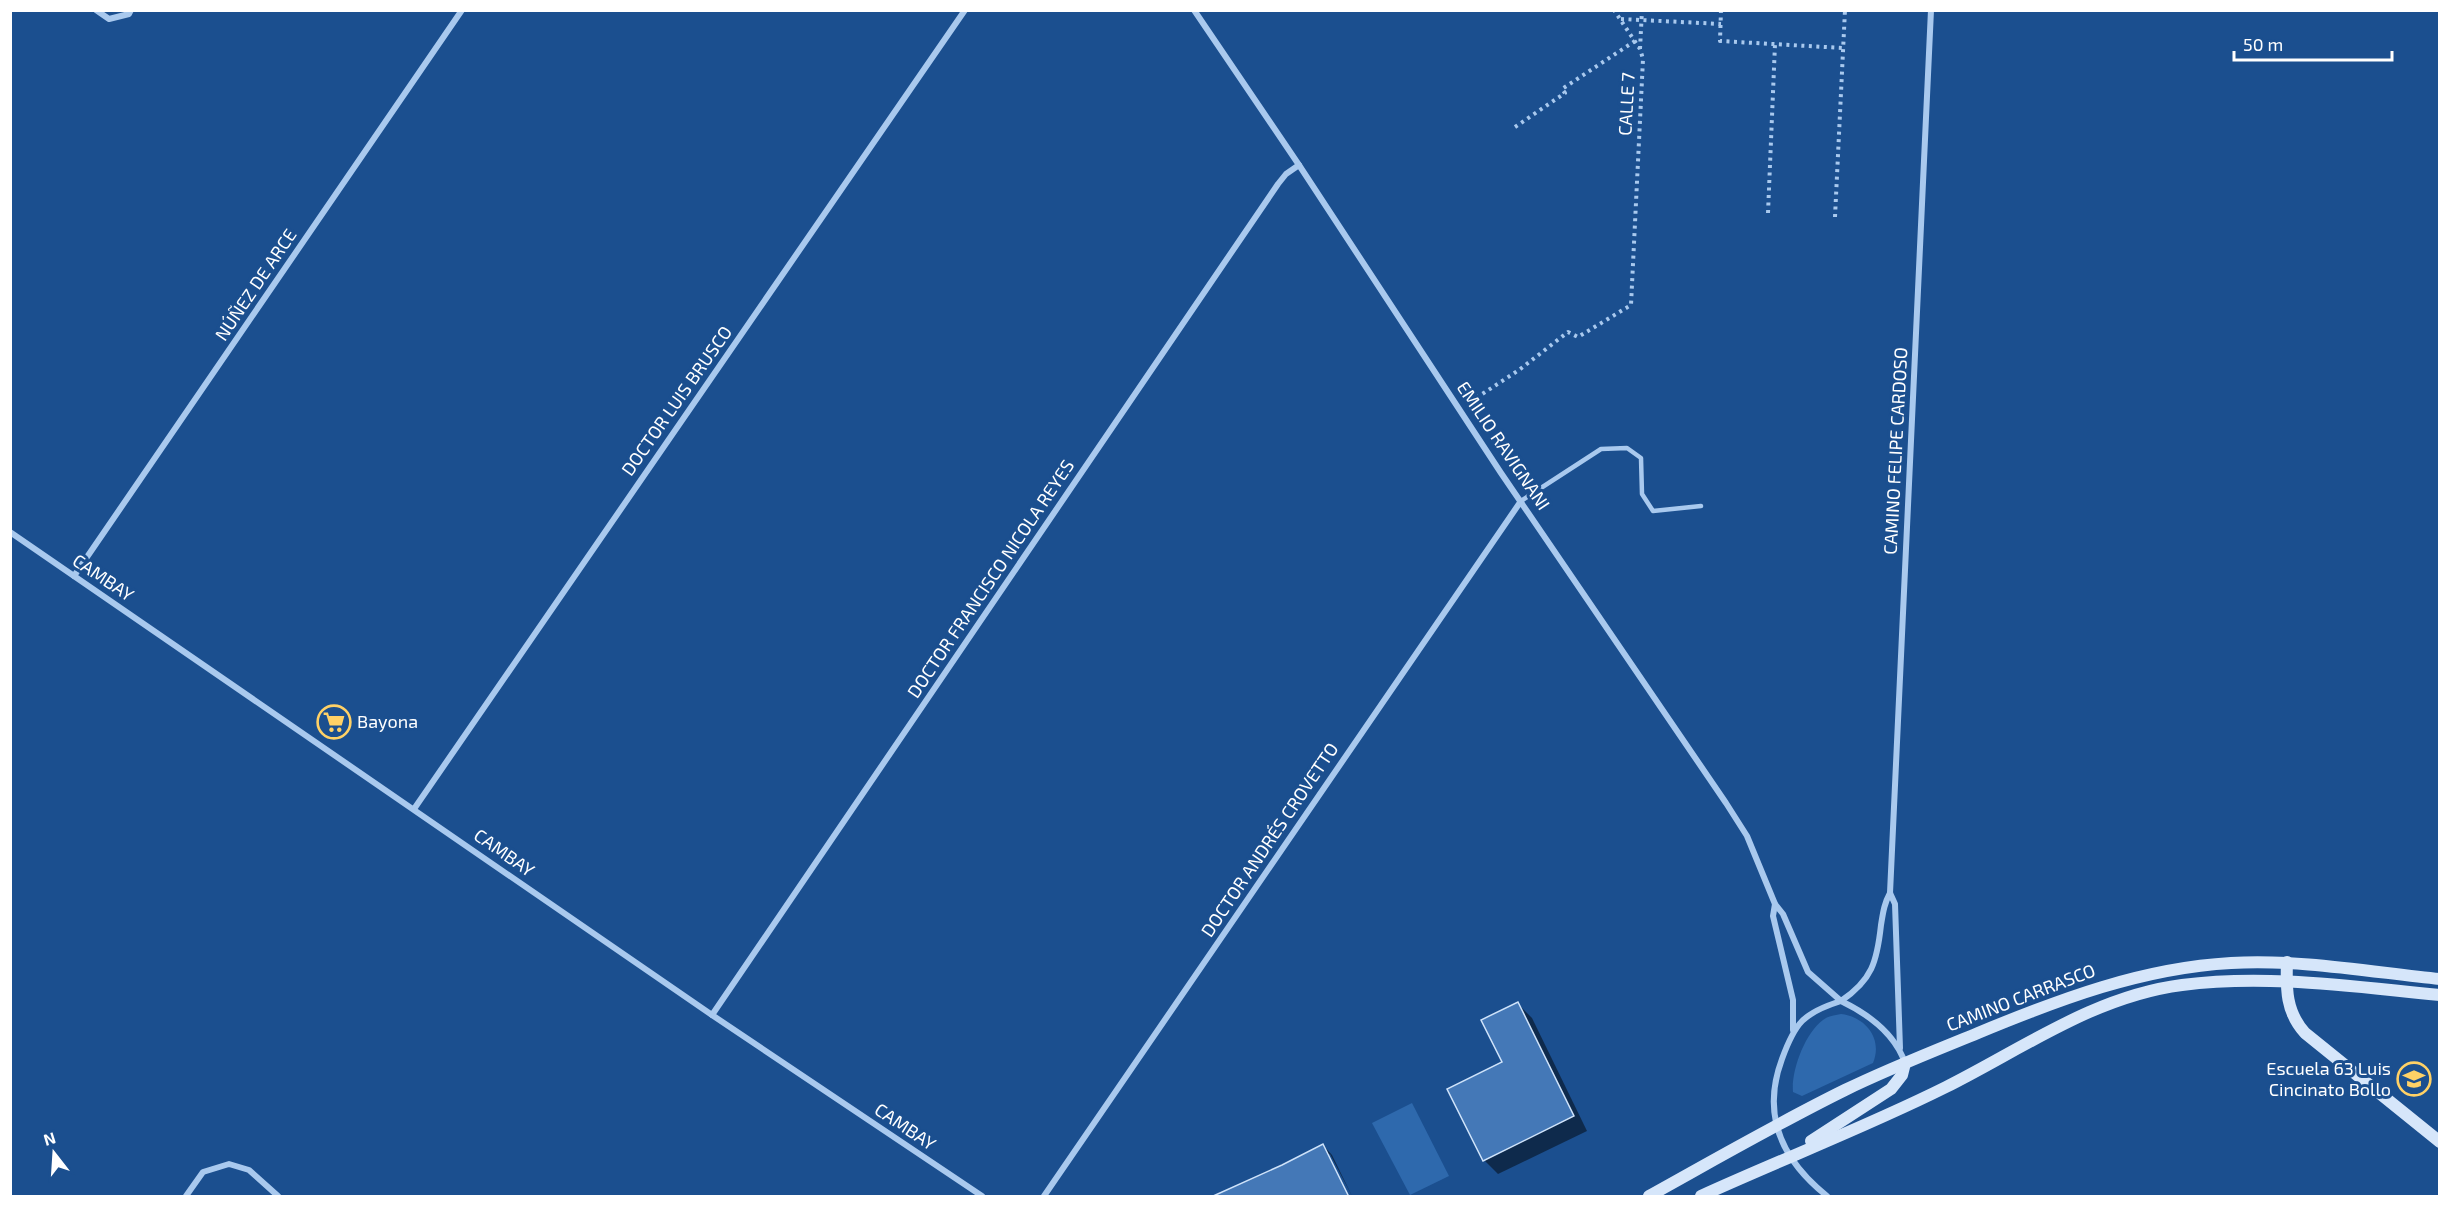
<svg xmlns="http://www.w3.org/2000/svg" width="2450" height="1207" viewBox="0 0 2450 1207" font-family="'Exo 2',sans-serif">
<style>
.green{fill:#2e69ad}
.shadow{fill:#0007}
.building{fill:#4478b7;stroke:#cfe3fa;stroke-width:1.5}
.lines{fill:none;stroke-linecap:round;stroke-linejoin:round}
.path{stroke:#a9c9ee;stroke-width:4;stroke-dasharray:3 4.5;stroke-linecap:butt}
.lane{stroke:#a9c9ee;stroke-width:4.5}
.street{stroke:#a9c9ee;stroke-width:6}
.secondary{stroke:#d6e6fa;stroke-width:12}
.labels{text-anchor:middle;stroke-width:6;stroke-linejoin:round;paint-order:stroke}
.street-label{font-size:18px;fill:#fff;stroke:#1b4f8f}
.poi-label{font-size:18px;fill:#fff;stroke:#1b4f8f;text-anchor:start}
</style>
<rect width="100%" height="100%" fill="#1b4f8f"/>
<g class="green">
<path d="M1841 1014C1866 1017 1883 1039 1873 1063L1802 1096 1793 1092C1791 1071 1805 1033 1823 1020 1828 1016 1835 1015 1841 1014Z"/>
<polygon points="1412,1103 1449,1176 1410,1195 1372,1123"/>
</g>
<g class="shadow">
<polygon points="1518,1004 1532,1018 1587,1131 1498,1174 1484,1160"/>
<polygon points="1323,1145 1332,1155 1352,1196 1330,1154 1231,1189"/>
</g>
<g class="building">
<polygon points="1518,1002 1574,1116 1483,1161 1447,1089 1502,1062 1481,1020"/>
<polygon points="1323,1144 1349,1197 1211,1197 1282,1165"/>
</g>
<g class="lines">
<g class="path">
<polyline points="1721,10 1720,41 1843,48"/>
<polyline points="1621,19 1721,24"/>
<polyline points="1640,49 1642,10"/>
<polyline points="1515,127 1565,93 1562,89 1635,41"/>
<polyline points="1768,213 1775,44"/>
<polyline points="1835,217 1845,10"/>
<polyline points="1470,402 1519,370 1568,332 1578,337 1631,305 1643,59 1640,49 1614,10"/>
</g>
<polyline class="lane" points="1521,501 1601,449 1627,448 1641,458 1642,494 1653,511 1701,506"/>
<g class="street">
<polyline points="96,10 109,19 129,14 131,10"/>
<path d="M1194 10 1299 165 1501 473 1726 803 1747 836 1775 904 1783 914 1808 972 1841 1001C1872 980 1877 962 1881 925 1883 913 1884 904 1890 893"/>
<polyline points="10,532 712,1015 982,1196"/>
<polyline points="74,576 462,10"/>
<polyline points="414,809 965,10"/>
<polyline points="1775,904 1773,916 1793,1000 1793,1030"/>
<polyline points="712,1015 1278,184 1286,174 1299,165"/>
<polyline points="1900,1048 1895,904 1890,893 1931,10"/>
<polyline points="186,1196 203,1172 229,1164 249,1170 278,1196"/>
<polyline points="1044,1196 1521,501"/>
<path d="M1827 1196C1782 1160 1761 1115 1782 1059 1795 1023 1803 1013 1841 1001 1868 1014 1895 1034 1905 1063"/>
</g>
<g class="secondary">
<path d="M2287 962C2286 989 2286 1012 2305 1033L2440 1142"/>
<polyline points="1811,1141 1891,1089 1902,1075 1905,1063"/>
<path d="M1649 1196C1714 1160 1778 1123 1845 1090 1888 1069 1934 1051 1978 1033 2060 999 2142 968 2231 963 2300 959 2371 972 2440 979"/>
<path d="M1701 1196C1782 1159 1866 1127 1946 1087 2022 1049 2095 996 2182 985 2268 974 2354 987 2440 995"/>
</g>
</g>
<defs>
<symbol id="supermarket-ring" viewBox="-11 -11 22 22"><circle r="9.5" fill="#1b4f8f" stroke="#ffd166" stroke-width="1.5"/><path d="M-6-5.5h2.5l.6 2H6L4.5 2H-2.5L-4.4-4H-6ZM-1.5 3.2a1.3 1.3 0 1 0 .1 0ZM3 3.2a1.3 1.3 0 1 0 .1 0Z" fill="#ffd166"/></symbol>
<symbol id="school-ring" viewBox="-11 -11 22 22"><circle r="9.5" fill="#1b4f8f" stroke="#ffd166" stroke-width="1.5"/><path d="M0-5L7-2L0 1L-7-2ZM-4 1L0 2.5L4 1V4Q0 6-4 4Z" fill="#ffd166"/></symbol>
</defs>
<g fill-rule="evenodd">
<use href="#supermarket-ring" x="315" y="703" width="38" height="38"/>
<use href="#school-ring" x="2395" y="1060" width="38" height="38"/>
</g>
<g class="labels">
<g class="street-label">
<text transform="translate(1627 104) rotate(-87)" y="6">CALLE 7</text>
<text transform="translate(256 285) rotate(-56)" y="6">NÚÑEZ DE ARCE</text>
<text transform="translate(677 401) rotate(-55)" y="6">DOCTOR LUIS BRUSCO</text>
<text transform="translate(1503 446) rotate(56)" y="6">EMILIO RAVIGNANI</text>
<text transform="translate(1896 451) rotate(-87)" y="6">CAMINO FELIPE CARDOSO</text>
<text transform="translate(103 578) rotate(34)" y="6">CAMBAY</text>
<text transform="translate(991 579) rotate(-56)" y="6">DOCTOR FRANCISCO NICOLA REYES</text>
<text transform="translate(1270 840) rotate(-56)" y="6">DOCTOR ANDRÉS CROVETTO</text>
<text transform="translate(504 853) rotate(35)" y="6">CAMBAY</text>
<text transform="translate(2021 998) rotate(-21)" y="6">CAMINO CARRASCO</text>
<text transform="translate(905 1127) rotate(34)" y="6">CAMBAY</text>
</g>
<g class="poi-label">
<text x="357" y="728">Bayona</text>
<text x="2391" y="1075" text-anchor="end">Escuela 63 Luis<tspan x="2391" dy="21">Cincinato Bollo</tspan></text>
</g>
</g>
<rect width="2450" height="1207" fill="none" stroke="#ffffff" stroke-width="24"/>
<g transform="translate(54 1153) rotate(343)" stroke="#1b4f8f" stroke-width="4.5" paint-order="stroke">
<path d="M0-4.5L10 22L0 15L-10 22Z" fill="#ffffff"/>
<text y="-9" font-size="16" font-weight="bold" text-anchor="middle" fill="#ffffff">N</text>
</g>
<path d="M2234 51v9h158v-9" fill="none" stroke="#ffffff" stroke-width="3"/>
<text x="2243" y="51" font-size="18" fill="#ffffff" stroke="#1b4f8f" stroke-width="4.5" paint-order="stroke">50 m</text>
</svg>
